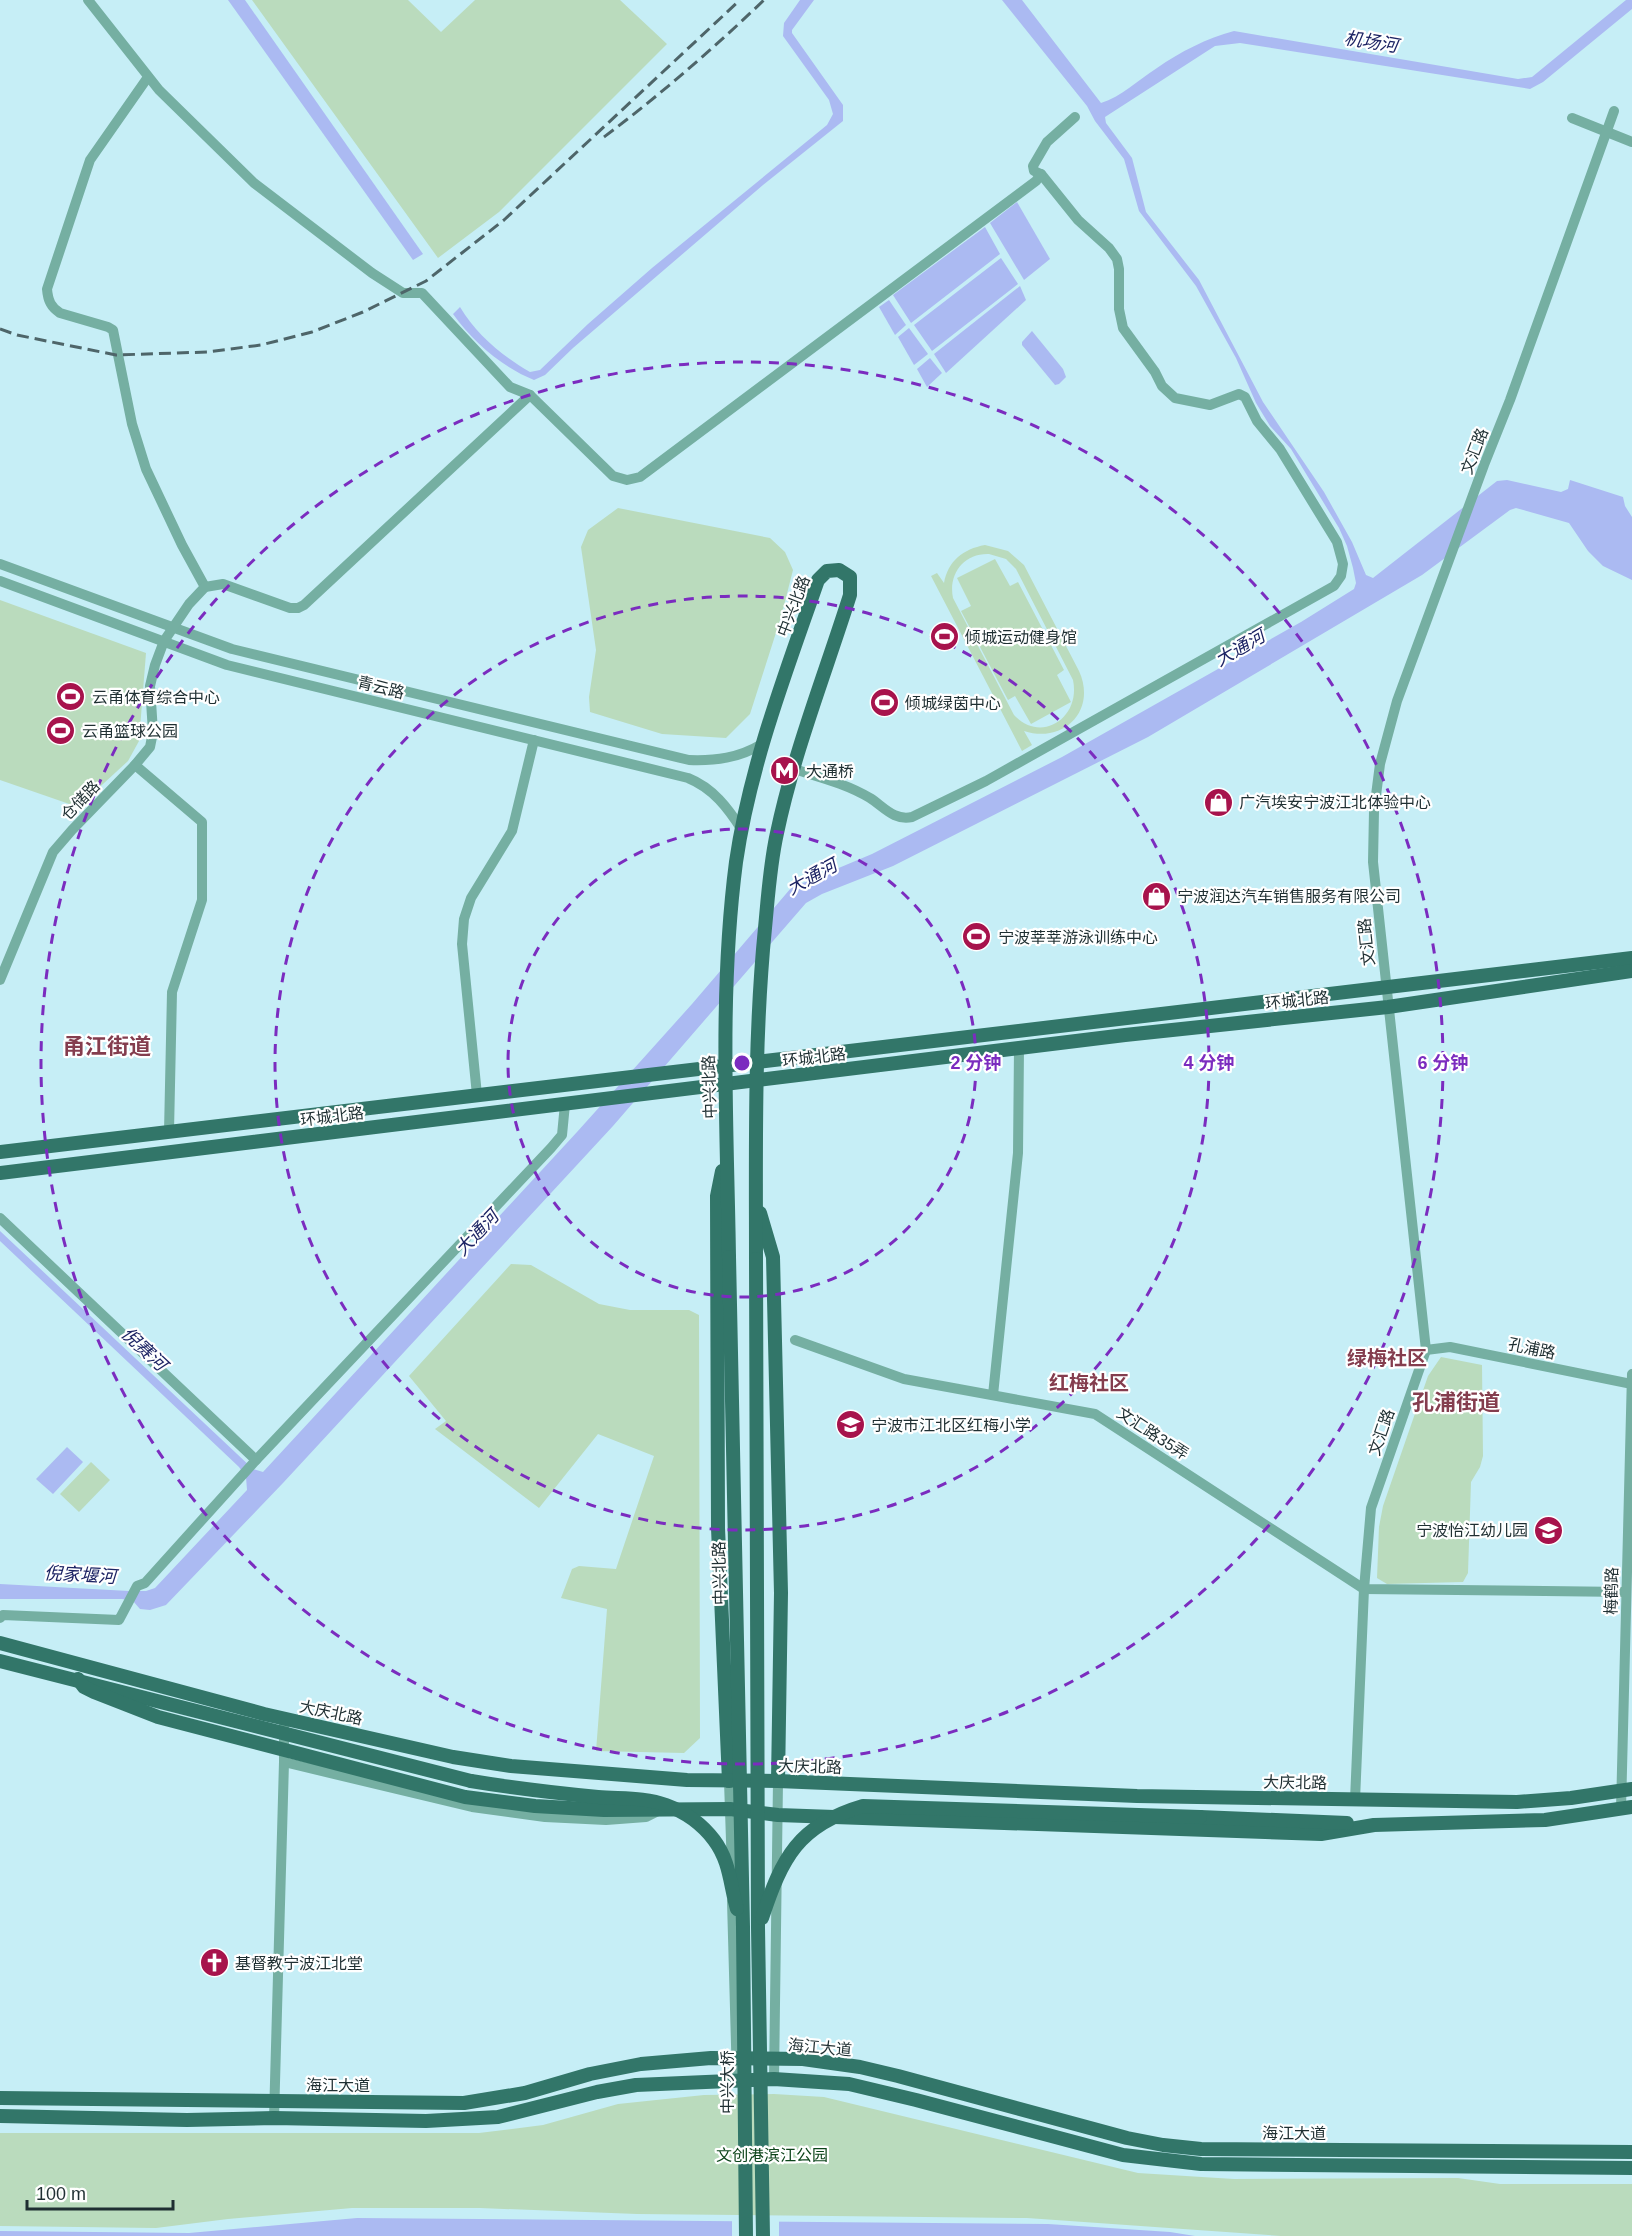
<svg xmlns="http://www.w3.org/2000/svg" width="1632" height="2236" viewBox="0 0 1632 2236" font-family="Arial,'Noto Sans SC',sans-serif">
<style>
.green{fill:#badbbd;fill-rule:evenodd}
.water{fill:#abbaf2}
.pier{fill:#c6eef6}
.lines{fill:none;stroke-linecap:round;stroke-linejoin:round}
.minor{stroke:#75afa2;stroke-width:10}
.major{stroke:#327669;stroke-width:14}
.rail{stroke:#4e6569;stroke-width:3;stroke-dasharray:12 6;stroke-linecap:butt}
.major-bridge{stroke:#327669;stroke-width:14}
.ring{fill:none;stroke:#7b2cbf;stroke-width:3;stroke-dasharray:10 8}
.labels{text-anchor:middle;stroke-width:4.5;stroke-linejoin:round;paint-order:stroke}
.street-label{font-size:16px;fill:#1f2f32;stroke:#fff}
.poi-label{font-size:16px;fill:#1f2f32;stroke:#fff;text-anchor:start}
.park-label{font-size:16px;fill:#0c441a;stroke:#fff}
.water-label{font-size:18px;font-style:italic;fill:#1d2464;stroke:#fff}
.quarter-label{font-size:20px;font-weight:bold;fill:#843d4e;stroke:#fff}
.district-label{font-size:22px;font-weight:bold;fill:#843d4e;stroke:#fff}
.centre{fill:#7b2cbf;stroke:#fff;stroke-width:3}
.ring-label{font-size:18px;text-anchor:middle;font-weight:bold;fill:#7b2cbf;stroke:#fff;stroke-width:4.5;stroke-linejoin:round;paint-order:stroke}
</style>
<rect width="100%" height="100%" fill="#c6eef6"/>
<g class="green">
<polygon points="252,0 408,0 441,32 475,0 620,0 667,44 499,212 438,258"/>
<polygon points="618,508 770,538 785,552 793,570 781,617 750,714 726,738 662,734 590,712 589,697 596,650 581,547 588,530"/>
<path d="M985 545 1008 551 1024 565 1079 671C1097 710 1064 744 1024 731L1032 745 1022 751 931 576 937 573 944 583C948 561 963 549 985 545ZM989 554 1006 559 1016 569 1073 680C1081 718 1041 744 1014 715L953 598C948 574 964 553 989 554Z"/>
<polygon points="995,559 1010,586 1018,582 1064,670 1057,675 1071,702 1031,724 1015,696 1008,700 961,611 971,606 957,578"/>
<polygon points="0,600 146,653 139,741 128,761 78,807 0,780"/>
<polygon points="511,1264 531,1265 599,1304 630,1310 689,1310 699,1315 700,1738 684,1753 596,1751 607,1609 561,1598 572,1569 579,1566 616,1569 654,1456 598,1434 539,1508 435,1429 446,1421 409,1376"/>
<polygon points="1441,1357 1482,1365 1483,1456 1480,1467 1471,1482 1468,1573 1463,1582 1387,1584 1377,1578 1379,1527 1383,1506 1428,1376"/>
<polygon points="91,1462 110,1480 79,1512 60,1494"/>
<polygon points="774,2094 824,2097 1138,2173 1234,2179 1458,2178 1500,2184 1632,2184 1632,2236 1281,2236 1027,2218 637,2214 480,2208 352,2208 228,2219 156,2228 0,2226 0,2133 479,2133 543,2125 618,2104 704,2095"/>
</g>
<g class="water">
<polygon points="228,0 245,0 423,254 413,260"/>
<path d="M800 0H814L792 30V33L843 105V121L763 185 573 348 545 375 534 380C502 367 473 342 453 314L460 307C476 334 502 356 530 372L540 370 588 324 652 268 827 125 833 114 829 100 783 36 784 23Z"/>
<path d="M1002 0H1022L1101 103C1121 97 1138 80 1157 68 1180 52 1207 38 1234 31L1518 79 1532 77 1626 0H1632V9L1543 82 1530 89 1240 43 1215 46 1105 117 1106 123 1132 158 1146 212 1199 280 1263 402 1324 492 1352 542 1366 575 1373 578 1497 481 1507 480 1561 492 1568 489 1570 480 1623 497 1625 506 1632 517V580L1603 566 1588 551 1569 523 1516 508 1510 510 1422 575 1148 737 893 866 822 894 806 903 613 1126 283 1483 166 1605 150 1610 140 1609 133 1601 122 1599H0V1584L129 1591H146L155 1588 247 1490 246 1477 239 1467 0 1241V1231L253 1469 263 1472 577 1132 692 1004 791 888 872 854 1062 757 1301 622 1354 589 1356 583 1353 568 1347 546 1339 528 1291 449 1270 426 1256 403 1236 358 1196 286 1139 211 1124 159 1095 121 1087 106Z"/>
<polygon points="1017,202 1050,259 1024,280 990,223"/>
<polygon points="985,227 1000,254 911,323 893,295"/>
<polygon points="1001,258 1018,284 932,351 914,325"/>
<polygon points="1020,286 1026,300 946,373 934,354"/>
<polygon points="889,300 906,325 895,335 879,307"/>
<polygon points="909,328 928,354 914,365 898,337"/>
<polygon points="1032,331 1063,369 1066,377 1059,384 1055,385 1022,345 1022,342"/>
<polygon points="930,358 942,373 927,387 917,369"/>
<polygon points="67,1447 83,1462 53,1494 36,1479"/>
<polygon points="357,2218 1048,2224 1170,2232 1195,2236 0,2236 0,2231 189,2233"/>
</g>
<rect class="pier" x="732" y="2218" width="47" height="18"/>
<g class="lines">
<g class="minor">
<polyline points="88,0 159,90 254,183 372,273 403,293 422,293 510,387 530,395"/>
<path d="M148 77 90 160 47 289C48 301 51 307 60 313L108 327 113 330 132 424 146 469 182 545 205 587"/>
<polyline points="1572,118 1632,142"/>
<path d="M0 564 232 649 689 760C715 761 739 758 762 744"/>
<path d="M0 581 227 665 688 778C713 788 728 808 742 830"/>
<polyline points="135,765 202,822 202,900 172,992 169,1132"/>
<path d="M794 769C819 777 847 784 870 798 884 807 894 821 912 817L986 781 1334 586 1341 576 1343 564 1337 542 1280 449 1257 421 1245 397 1239 394 1210 405 1175 398 1162 386 1155 372 1123 328 1119 309V269L1117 259 1109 248 1078 220 1041 174 1034 171 1033 166 1047 142 1075 117"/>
<polyline points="0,980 53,852 72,830 135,765 150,747 153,732 150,686 155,665 164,641 189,604 205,587 223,584 290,608 298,608 304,605 530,395 613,476 627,480 640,477 1036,181 1041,174"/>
<polyline points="477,1095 462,944 464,919 471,898 512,831 534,740"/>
<polyline points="0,1218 256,1460 551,1148 562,1135 565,1104"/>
<polyline points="795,1340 904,1379 1095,1414 1364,1589 1626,1592"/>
<polyline points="1426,1350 1450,1347 1632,1384"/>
<polyline points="993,1395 1018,1153 1019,1048"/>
<polyline points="0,1618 3,1615 119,1620 137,1586 145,1583 256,1460"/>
<polyline points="284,1762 472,1807 545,1817 606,1820 646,1817 658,1811"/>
<polyline points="729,1781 732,1870"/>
<polyline points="1355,1800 1364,1589 1371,1508 1426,1350 1373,862 1374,811 1380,764 1397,701 1484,465 1510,400 1614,111"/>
<polyline points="1621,1809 1632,1374"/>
<polyline points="732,1901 737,2080"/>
<polyline points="774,2079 778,1781"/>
<polyline points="274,2118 284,1762 284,1718"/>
</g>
<g class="major">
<polyline points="0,1152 1632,958"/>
<polyline points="722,1171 717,1196 718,1528 729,1781"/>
<polyline points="0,1173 1125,1035 1388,1007 1632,971"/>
<polyline points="760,1213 773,1257 781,1593 778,1781"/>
<path d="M729 1257C727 1125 719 993 736 862 750 765 786 672 818 580L827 571 839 570 850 577V595C825 674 794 752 777 833 770 864 768 897 765 928 754 1038 756 1149 756 1259"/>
<polyline points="0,1643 264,1714 453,1757 511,1766 687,1780 778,1781 1137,1796 1517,1802 1571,1798 1632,1789"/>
<polyline points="0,1661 471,1781"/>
<polyline points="78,1679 84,1687 94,1692 158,1717 465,1797 535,1806 604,1810 730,1809 778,1815 1321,1834 1374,1825 1545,1820 1632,1807"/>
<polyline points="1200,1817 1347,1823"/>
<polyline points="0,2098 464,2103 525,2093 590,2074 641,2064 711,2058 803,2059 860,2067 898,2076 1127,2138 1163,2145 1201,2149 1632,2152"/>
<polyline points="0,2116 187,2120 274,2118 426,2121 498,2117 597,2092 636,2085 774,2079 849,2084 916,2100 1123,2155 1201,2164 1632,2168"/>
</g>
<g class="rail">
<path d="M604 137C660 95 713 49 764 0"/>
<polyline points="0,329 17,335 116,355 207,352 261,345 312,332 363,312 426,281 504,220 740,0"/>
</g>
<g class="major-bridge">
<polyline points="729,1257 743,1927 746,2236"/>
<polyline points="756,1259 758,1928 763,2236"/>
<path d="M471 1781C513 1788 555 1793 598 1797 620 1799 645 1797 666 1805 685 1812 702 1824 714 1840 730 1861 730 1885 737 1909"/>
<path d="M762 1918C782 1858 798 1825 863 1806L1200 1817"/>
</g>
</g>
<g class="ring">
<circle cx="742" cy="1063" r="234"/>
<circle cx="742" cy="1063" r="467"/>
<circle cx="742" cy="1063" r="701"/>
</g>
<defs>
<symbol id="stadium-disc" viewBox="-11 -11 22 22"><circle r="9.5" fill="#a7134c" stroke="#fff"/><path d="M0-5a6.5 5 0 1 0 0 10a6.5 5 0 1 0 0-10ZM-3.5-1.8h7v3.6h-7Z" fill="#fff"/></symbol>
<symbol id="metro-disc" viewBox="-11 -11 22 22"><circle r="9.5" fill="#a7134c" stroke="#fff"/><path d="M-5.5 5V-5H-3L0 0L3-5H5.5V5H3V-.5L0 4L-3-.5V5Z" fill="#fff"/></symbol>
<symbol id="shop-disc" viewBox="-11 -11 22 22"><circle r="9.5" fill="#a7134c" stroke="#fff"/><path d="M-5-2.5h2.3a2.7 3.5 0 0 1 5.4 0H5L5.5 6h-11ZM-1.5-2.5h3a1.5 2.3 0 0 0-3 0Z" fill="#fff"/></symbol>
<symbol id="school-disc" viewBox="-11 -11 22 22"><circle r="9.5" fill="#a7134c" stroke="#fff"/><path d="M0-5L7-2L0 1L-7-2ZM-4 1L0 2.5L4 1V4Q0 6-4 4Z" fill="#fff"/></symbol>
<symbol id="church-disc" viewBox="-11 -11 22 22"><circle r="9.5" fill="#a7134c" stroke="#fff"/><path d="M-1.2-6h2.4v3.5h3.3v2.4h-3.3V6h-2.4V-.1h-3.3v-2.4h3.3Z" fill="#fff"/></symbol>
</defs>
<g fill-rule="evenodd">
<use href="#stadium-disc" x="928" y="620" width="33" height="33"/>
<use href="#stadium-disc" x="54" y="680" width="33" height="33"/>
<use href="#stadium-disc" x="868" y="686" width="33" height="33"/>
<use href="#stadium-disc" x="44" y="714" width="33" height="33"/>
<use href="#metro-disc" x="768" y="754" width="33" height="33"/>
<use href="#shop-disc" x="1202" y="786" width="33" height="33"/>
<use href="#shop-disc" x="1140" y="880" width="33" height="33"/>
<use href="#stadium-disc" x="960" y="920" width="33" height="33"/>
<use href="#school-disc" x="834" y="1408" width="33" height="33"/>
<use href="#school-disc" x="1532" y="1514" width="33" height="33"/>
<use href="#church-disc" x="198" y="1946" width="33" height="33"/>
</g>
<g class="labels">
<g class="street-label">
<text transform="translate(1474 451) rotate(-69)" y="6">文汇路</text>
<text transform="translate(793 606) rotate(-69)" y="6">中兴北路</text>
<text transform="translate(381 687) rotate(14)" y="6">青云路</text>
<text transform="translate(80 800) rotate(-46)" y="6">仓储路</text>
<text transform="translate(1366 942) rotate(-96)" y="6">文汇路</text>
<text transform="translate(1297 1000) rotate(-6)" y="6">环城北路</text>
<text transform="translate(814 1057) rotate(-7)" y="6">环城北路</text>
<text transform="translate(709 1087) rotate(-92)" y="6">中兴北路</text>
<text transform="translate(332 1116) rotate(-7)" y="6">环城北路</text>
<text transform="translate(1532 1348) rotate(12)" y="6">孔浦路</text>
<text transform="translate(1381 1432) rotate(-71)" y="6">文汇路</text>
<text transform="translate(1153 1433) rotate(33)" y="6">文汇路35弄</text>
<text transform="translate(719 1573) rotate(-91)" y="6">中兴北路</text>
<text transform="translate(1611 1591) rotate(-89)" y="6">梅鹤路</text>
<text transform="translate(331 1712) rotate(12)" y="6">大庆北路</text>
<text transform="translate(810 1766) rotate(2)" y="6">大庆北路</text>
<text transform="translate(1295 1782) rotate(1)" y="6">大庆北路</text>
<text transform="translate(820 2047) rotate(5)" y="6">海江大道</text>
<text transform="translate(727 2082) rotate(-90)" y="6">中兴大桥</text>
<text x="338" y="2091">海江大道</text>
<text x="1294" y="2139">海江大道</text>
</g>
<g class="poi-label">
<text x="965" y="643">倾城运动健身馆</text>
<text x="92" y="703">云甬体育综合中心</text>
<text x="905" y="709">倾城绿茵中心</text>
<text x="82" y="737">云甬篮球公园</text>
<text x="806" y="777">大通桥</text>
<text x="1239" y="808">广汽埃安宁波江北体验中心</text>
<text x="1177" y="902">宁波润达汽车销售服务有限公司</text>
<text x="998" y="943">宁波莘莘游泳训练中心</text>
<text x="871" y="1431">宁波市江北区红梅小学</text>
<text x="1528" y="1536" text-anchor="end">宁波怡江幼儿园</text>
<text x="235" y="1969">基督教宁波江北堂</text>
</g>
<g class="park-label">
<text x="772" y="2161">文创港滨江公园</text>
</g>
<g class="water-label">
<text transform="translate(1371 42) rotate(9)" y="6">机场河</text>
<text transform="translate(1240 648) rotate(-30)" y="6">大通河</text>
<text transform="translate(812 877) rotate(-29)" y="6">大通河</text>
<text transform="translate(477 1233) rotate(-47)" y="6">大通河</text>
<text transform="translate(144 1349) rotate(43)" y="6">倪赛河</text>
<text transform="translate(80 1575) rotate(3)" y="6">倪家堰河</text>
</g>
<g class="quarter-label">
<text x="1387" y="1365">绿梅社区</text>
<text x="1089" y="1390">红梅社区</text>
</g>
<g class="district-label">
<text x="107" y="1054">甬江街道</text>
<text x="1456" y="1410">孔浦街道</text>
</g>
</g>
<circle cx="742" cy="1063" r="9" class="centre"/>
<g class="ring-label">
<text x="976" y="1069">2 分钟</text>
<text x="1209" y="1069">4 分钟</text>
<text x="1443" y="1069">6 分钟</text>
</g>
<path d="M27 2200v9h146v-9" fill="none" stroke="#1f2f32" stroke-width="3"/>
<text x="36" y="2200" font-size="18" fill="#1f2f32" stroke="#ffffff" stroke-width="4.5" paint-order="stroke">100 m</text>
</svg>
